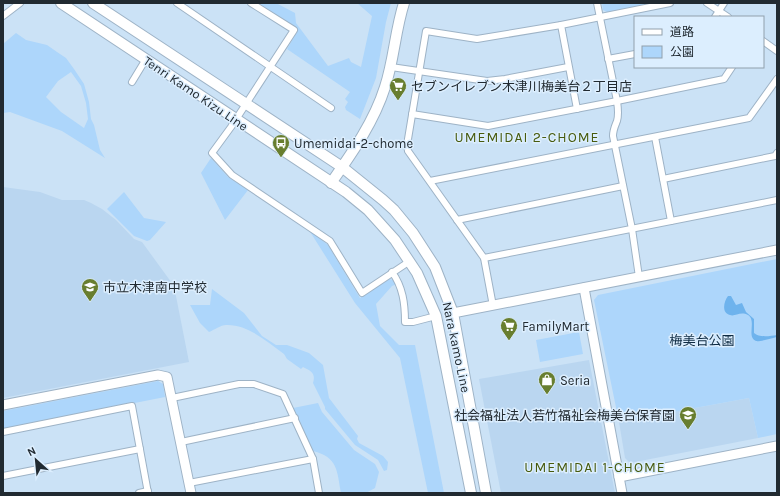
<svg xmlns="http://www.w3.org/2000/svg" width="780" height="496" viewBox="0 0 780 496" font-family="Karla,'Noto Sans JP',sans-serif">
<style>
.built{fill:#bad6f0}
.green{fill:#add6fb;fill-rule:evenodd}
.water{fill:#6eb3ed}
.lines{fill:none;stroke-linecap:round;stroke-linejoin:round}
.street-casing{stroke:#9eb3c6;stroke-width:8}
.secondary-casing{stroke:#9eb3c6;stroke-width:11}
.primary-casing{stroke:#9eb3c6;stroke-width:12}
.street{stroke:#fff;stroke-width:6}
.secondary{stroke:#fff;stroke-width:9}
.primary{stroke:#fff;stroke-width:10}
.labels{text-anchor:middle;stroke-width:3;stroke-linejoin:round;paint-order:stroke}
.poi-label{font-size:13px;fill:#212a31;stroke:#dceefe;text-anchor:start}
.street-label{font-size:13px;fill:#212a31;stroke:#dceefe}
.park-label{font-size:13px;fill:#0e2b43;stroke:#dceefe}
.neighbourhood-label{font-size:14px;letter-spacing:1px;fill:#485b0e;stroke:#dceefe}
</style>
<rect width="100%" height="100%" fill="#cbe2f6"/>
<g class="built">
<polygon points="3,187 40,192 62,200 84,200 91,203 102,209 116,220 134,239 142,242 174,286 189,362 3,398"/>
<polygon points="589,360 615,493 501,493 479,379"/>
<polygon points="749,398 758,438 630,463 625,458 619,422"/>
</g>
<g class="green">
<polygon points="255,3 276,3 295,13 296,23 328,66 349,58 351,62 361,67 372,16 357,3 391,3 386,22 376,78 360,119 346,110 345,107 348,102 345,99 350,92 287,49 297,32"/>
<polygon points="602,3 646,3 647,4 607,12 603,10"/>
<path d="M16 33 26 40 47 45 57 52 66 58 74 69 84 84 89 102 91 119 94 125 100 150 105 158 62 131 10 112 3 113V44ZM71 72 81 86 86 103 88 119 84 128 61 112 46 97 58 81Z"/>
<polygon points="211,158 228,177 248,190 225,220 201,173"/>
<polygon points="124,192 144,218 166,222 150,240 147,241 134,236 107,209"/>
<polygon points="309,230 328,245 360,298 389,279 394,280 397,284 392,286 376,304 380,326 399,345 415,345 444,493 428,493 400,358 355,303"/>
<polygon points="777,259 777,434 758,438 749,398 619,422 594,300 598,295"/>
<path d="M212 289 244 313 262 336 276 345H287L309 353 323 365 329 398 358 436 357 439 359 443 383 456 388 462 387 470 384 471 378 460 355 445 325 409V407L313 383C316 373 311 371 303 367L301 369 287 359 284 354C267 342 248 324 226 325 221 325 214 330 209 332L200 323 190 305H210Z"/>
<polygon points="579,332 583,354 540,362 536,340"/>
<polygon points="158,381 163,384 165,397 3,429 3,411"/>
<path d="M318 403 322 412 354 450 375 464 379 472 375 488 366 493H341C337 471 338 457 313 451L293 408Z"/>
</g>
<path class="water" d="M728 296H731L736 305 742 303 746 312 754 319V333C760 338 770 336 777 335V337C772 338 759 342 756 341 746 337 757 321 748 315 740 311 735 317 730 315 721 313 724 301 728 296Z"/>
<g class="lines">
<defs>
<g id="street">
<polyline points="177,3 331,108"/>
<polyline points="251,3 294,30 231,127 212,153 232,175 330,241 362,293 410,261"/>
<polyline points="597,3 617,101 724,79 732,67"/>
<polyline points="707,3 728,17"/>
<polyline points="3,16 20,3"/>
<polyline points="715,17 724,3"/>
<polyline points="561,25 577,109"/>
<polyline points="763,41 777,51"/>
<polyline points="608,59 635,54"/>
<polyline points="391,67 487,81 505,79 568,67"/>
<polyline points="132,82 146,59"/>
<path d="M412 114 488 126 617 101C618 108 619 114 617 121 615 126 613 130 613 136L632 229 639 277"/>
<polyline points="655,137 671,221"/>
<polyline points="663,179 775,156 777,153"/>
<polyline points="430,181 749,118 777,79"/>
<polyline points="457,220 623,186"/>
<polyline points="484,258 777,200"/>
<path d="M392 272C403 287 405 304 405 322H413L436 316"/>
<polyline points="493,306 484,258 408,151 407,145 426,31 477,39 561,25 670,3"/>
<polyline points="172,398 239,384 254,384 283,394 313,459 319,493"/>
<polyline points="3,432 132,406 148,493"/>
<polyline points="181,442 295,418"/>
<polyline points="3,476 140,449"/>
<polyline points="189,483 313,459"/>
<polyline points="139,493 148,491"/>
</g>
<g id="secondary">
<polyline points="584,288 622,493"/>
<polyline points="453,313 777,250"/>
<polyline points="3,405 158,375 167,377 191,493"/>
<polyline points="619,477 777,446"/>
</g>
<g id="primary">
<polyline points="61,3 346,192 368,210 395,240 417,273 436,316 471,493"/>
<polyline points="93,3 342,167 383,200 394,210 413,233 435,267 453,313 486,493"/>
<path d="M331 183C352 153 374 122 385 87 394 60 395 31 404 3"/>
</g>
</defs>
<use href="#street" class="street-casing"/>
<use href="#secondary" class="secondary-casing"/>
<use href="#primary" class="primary-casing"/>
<use href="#street" class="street"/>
<use href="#secondary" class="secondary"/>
<use href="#primary" class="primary"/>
</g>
<defs>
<symbol id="supermarket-pin" viewBox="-11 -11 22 30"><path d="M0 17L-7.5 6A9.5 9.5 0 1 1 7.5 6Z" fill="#687e2f" stroke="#dceefe"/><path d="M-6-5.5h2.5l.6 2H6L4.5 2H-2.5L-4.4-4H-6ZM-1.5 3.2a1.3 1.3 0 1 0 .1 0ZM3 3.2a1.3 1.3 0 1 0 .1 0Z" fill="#fff"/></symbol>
<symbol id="bus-pin" viewBox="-11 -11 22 30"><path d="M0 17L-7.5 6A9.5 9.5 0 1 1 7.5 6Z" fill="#687e2f" stroke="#dceefe"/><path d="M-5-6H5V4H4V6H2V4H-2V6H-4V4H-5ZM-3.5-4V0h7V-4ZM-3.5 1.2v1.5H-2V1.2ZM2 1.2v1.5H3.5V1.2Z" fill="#fff"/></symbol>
<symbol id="school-pin" viewBox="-11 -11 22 30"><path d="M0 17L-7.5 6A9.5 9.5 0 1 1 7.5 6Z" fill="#687e2f" stroke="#dceefe"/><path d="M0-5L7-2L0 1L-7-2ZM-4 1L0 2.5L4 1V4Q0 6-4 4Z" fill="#fff"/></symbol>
<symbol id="shop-pin" viewBox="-11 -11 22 30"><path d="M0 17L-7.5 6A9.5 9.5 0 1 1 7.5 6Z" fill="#687e2f" stroke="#dceefe"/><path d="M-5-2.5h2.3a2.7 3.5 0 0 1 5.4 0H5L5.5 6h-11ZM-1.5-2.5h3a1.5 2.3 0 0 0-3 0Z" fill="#fff"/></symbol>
</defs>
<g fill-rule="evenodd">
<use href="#supermarket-pin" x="388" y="76" width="20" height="27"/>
<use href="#bus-pin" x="271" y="133" width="20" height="27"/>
<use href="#school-pin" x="80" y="277" width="20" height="27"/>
<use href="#supermarket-pin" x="499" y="316" width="20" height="27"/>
<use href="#shop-pin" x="537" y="370" width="20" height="27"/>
<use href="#school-pin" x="678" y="405" width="20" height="27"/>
</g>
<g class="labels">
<g class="poi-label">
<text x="411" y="91">セブンイレブン木津川梅美台２丁目店</text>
<text x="294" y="148">Umemidai-2-chome</text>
<text x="103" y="292">市立木津南中学校</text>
<text x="522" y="331">FamilyMart</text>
<text x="560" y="385">Seria</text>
<text x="675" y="420" text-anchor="end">社会福祉法人若竹福祉会梅美台保育園</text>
</g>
<g class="street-label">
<text transform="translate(196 93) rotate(34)" y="5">Tenri Kamo Kizu Line</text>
<text transform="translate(457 347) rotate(78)" y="5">Nara kamo Line</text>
</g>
<g class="park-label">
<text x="702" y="345">梅美台公園</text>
</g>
<g class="neighbourhood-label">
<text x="527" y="142">UMEMIDAI 2-CHOME</text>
<text x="595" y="472">UMEMIDAI 1-CHOME</text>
</g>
</g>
<rect width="780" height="496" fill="none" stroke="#212a31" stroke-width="8"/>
<rect x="634" y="16" width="130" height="52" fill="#dceefe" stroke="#91a0ac"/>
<rect x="642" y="29" width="20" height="6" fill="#ffffff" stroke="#91a0ac"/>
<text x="670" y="36" font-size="12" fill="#212a31">道路</text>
<rect x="642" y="46" width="20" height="12" fill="#add6fb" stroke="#91a0ac"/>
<text x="670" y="56" font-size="12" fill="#212a31">公園</text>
<g transform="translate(36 460) rotate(333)" stroke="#dceefe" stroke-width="3" paint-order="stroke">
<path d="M0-3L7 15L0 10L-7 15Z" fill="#212a31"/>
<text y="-6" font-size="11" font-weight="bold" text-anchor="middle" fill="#212a31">N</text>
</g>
</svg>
